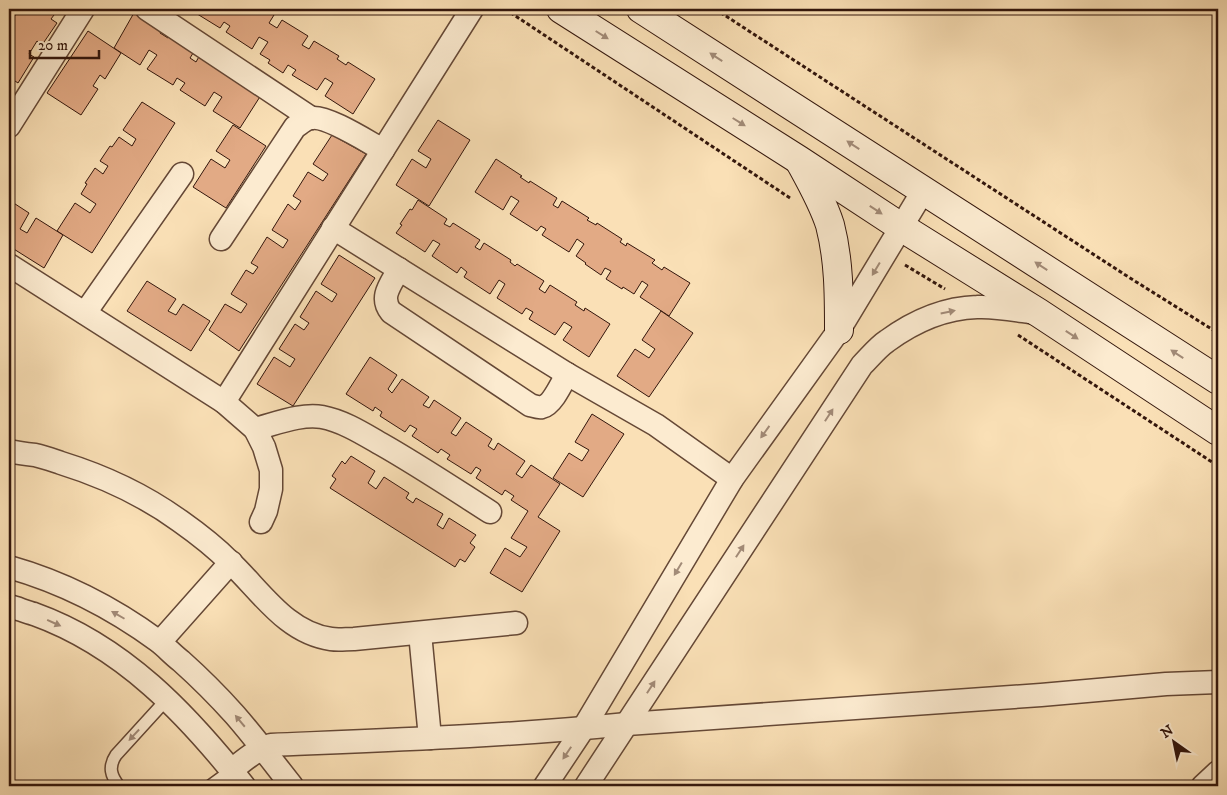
<svg xmlns="http://www.w3.org/2000/svg" width="1227" height="795" viewBox="0 0 1227 795" font-family="'IM FELL DW Pica',serif">
<style>
.building{fill:#e2aa85;stroke:#33160c}
.lines{fill:none;stroke-linecap:round;stroke-linejoin:round}
.service-casing{stroke:#654836;stroke-width:14}
.minor-casing{stroke:#654836;stroke-width:25}
.secondary-casing{stroke:#33160c;stroke-width:30}
.path{stroke:#33160c;stroke-width:3;stroke-dasharray:4 2.5;stroke-linecap:butt}
.service{stroke:#fcebd0;stroke-width:11}
.minor{stroke:#fcebd0;stroke-width:22}
.secondary{stroke:#fcebd0;stroke-width:28}
.oneway{fill:#a28b78}
</style>
<rect width="100%" height="100%" fill="#fae0b6"/>
<filter id="stains"><feTurbulence type="fractalNoise" baseFrequency=".004" numOctaves="4"/><feColorMatrix values="0 0 0 0 .2 0 0 0 0 .09 0 0 0 0 .02 0 0 0 .5 -.17"/></filter>
<radialGradient id="worn" r=".72"><stop offset=".6" stop-color="#630" stop-opacity="0"/><stop offset="1" stop-color="#630" stop-opacity=".3"/></radialGradient>
<g class="building">
<polygon points="19,9 66,9 62,14 57,11 51,19 57,23 42,45 37,41 29,54 34,57 18,83 9,77 9,33 12,28 9,25"/>
<polygon points="196,9 265,9 274,15 269,23 277,28 282,20 308,36 302,45 309,49 314,41 339,56 337,59 346,65 348,62 375,79 353,114 325,96 333,83 325,78 317,90 292,75 296,70 288,65 283,73 268,63 270,60 260,54 268,42 259,37 252,49 226,32 230,26 224,22 220,28 194,12"/>
<polygon points="135,11 162,29 160,33 168,38 171,34 195,50 190,58 196,62 201,53 263,92 240,128 213,111 222,97 214,92 205,106 180,90 185,83 177,78 173,85 147,69 157,55 149,50 140,65 114,48"/>
<polygon points="88,31 121,53 105,79 100,75 93,86 98,89 81,115 47,93"/>
<polygon points="142,102 175,123 92,253 57,231 75,203 90,213 96,204 81,194 87,184 85,183 95,168 103,174 108,166 100,161 110,146 112,147 119,137 132,146 136,139 123,130"/>
<polygon points="438,120 470,140 429,206 396,185 412,159 426,168 431,159 418,151"/>
<polygon points="233,125 266,146 226,208 193,187 211,159 225,168 230,160 216,151"/>
<polygon points="332,135 366,154 239,351 209,330 225,304 241,313 247,304 231,294 246,270 253,274 258,267 251,263 267,237 283,248 288,240 272,230 288,204 295,210 301,201 293,196 308,172 323,181 328,174 313,164"/>
<polygon points="496,159 522,176 520,177 529,183 530,181 557,198 553,205 558,208 562,201 589,218 587,220 596,225 597,223 622,239 620,242 626,246 627,243 655,260 652,263 662,270 664,267 690,283 669,316 640,297 648,285 642,281 634,294 623,287 622,289 606,279 611,271 605,268 601,275 585,264 586,263 576,256 584,244 577,239 569,252 542,235 546,229 541,226 537,231 510,214 519,201 511,196 503,210 475,192"/>
<polygon points="9,200 29,213 20,229 27,233 36,218 63,235 44,268 9,246"/>
<polygon points="418,200 447,219 444,224 450,227 453,223 480,240 475,247 480,250 484,243 511,260 510,262 515,266 517,264 544,281 539,289 545,293 550,285 577,302 575,305 584,311 585,308 610,324 589,357 563,340 572,327 564,322 555,335 529,319 533,312 526,308 522,314 497,298 505,284 499,280 490,294 464,277 467,272 461,267 457,273 432,256 440,244 433,240 425,252 396,233 402,225 400,224 410,209 412,210"/>
<polygon points="339,255 375,278 293,406 257,384 274,357 290,367 295,359 279,349 295,324 304,330 309,323 300,317 316,291 332,302 337,294 321,284"/>
<polygon points="147,281 176,299 168,311 176,315 183,304 210,321 191,351 127,311"/>
<polygon points="661,311 693,333 649,397 617,376 635,349 649,358 655,349 642,340"/>
<polygon points="370,357 397,375 388,389 392,393 402,379 429,397 423,405 429,408 434,400 461,418 451,433 456,436 466,422 492,439 488,446 494,450 498,443 525,461 516,474 522,478 531,465 560,484 538,517 560,531 522,592 490,573 505,548 520,557 527,547 511,538 528,511 511,500 514,496 505,490 502,495 476,478 481,470 476,467 471,474 447,459 450,455 441,449 438,453 412,436 417,429 410,425 405,432 380,416 382,412 375,407 373,411 346,394"/>
<polygon points="592,414 624,434 583,497 553,478 569,453 582,461 589,450 575,442"/>
<polygon points="351,456 375,471 368,483 376,489 384,477 409,493 406,498 413,503 416,498 443,514 437,525 443,529 449,518 476,535 470,543 475,547 465,562 460,559 455,567 330,488 336,479 332,476 342,461 345,464"/>
</g>
<g class="lines">
<defs>
<g id="service">
<path d="M119 786C111 776 108 767 116 755L167 699"/>
<polyline points="210,786 232,770"/>
</g>
<g id="minor">
<polyline points="147,9 311,118"/>
<polyline points="9,126 83,9"/>
<polyline points="333,228 567,374 656,425 732,479"/>
<path d="M221 239 295 127C300 124 306 118 312 118 328 116 368 142 383 150"/>
<polyline points="9,265 224,402 255,429 264,447 271,470 271,489 266,511 261,522"/>
<path d="M399 269C391 284 379 297 391 312L530 405C534 406 538 408 542 407 552 405 562 383 567 374"/>
<polyline points="85,313 182,174"/>
<polyline points="224,402 472,9"/>
<path d="M255 429C275 424 302 413 322 417 343 421 362 433 381 444 418 465 454 489 490 512"/>
<path d="M9 451C18 453 26 454 35 455 44 457 52 460 61 463 103 476 144 495 180 521 197 533 215 547 230 562 260 590 286 633 331 639 338 640 346 639 354 639L516 623"/>
<path d="M9 567C62 582 113 608 158 641 166 647 173 655 181 661 200 678 218 696 235 715 255 738 273 762 292 786"/>
<path d="M9 606C17 608 26 612 34 614 123 646 187 714 244 786"/>
<polyline points="420,633 430,738"/>
<polyline points="160,642 231,562"/>
<path d="M232 770C244 760 256 750 271 745 390 740 509 736 627 724L1041 695 1166 684 1218 682"/>
<polyline points="545,786 583,729 732,479 839,330 923,191"/>
<path d="M586 786 862 365C870 357 878 347 887 341 913 322 944 308 977 307 996 306 1015 310 1035 313"/>
<polyline points="1203,786 1218,772"/>
</g>
<g id="secondary">
<polyline points="561,9 799,160 901,227 1039,313 1218,431"/>
<polyline points="641,9 1218,380"/>
<path d="M800 162C811 182 823 203 830 225 839 260 839 295 839 330"/>
</g>
</defs>
<use href="#service" class="service-casing"/>
<use href="#minor" class="minor-casing"/>
<use href="#secondary" class="secondary-casing"/>
<g class="path">
<polyline points="505,9 790,198"/>
<polyline points="715,9 1130,278 1218,333"/>
<polyline points="905,265 945,289"/>
<polyline points="1018,335 1218,466"/>
</g>
<use href="#service" class="service"/>
<use href="#minor" class="minor"/>
<use href="#secondary" class="secondary"/>
</g>
<defs><path id="oneway-solid" d="M-6-.8H1V-3.2L6.5 0L1 3.2V.8H-6Z" transform="scale(1.25)"/></defs>
<g class="oneway">
<use href="#oneway-solid" transform="translate(602 35) rotate(32)"/>
<use href="#oneway-solid" transform="translate(716 57) rotate(-147)"/>
<use href="#oneway-solid" transform="translate(739 122) rotate(32)"/>
<use href="#oneway-solid" transform="translate(853 145) rotate(-147)"/>
<use href="#oneway-solid" transform="translate(876 210) rotate(33)"/>
<use href="#oneway-solid" transform="translate(1041 266) rotate(-147)"/>
<use href="#oneway-solid" transform="translate(876 269) rotate(121)"/>
<use href="#oneway-solid" transform="translate(948 312) rotate(-12)"/>
<use href="#oneway-solid" transform="translate(1072 335) rotate(33)"/>
<use href="#oneway-solid" transform="translate(1177 354) rotate(-147)"/>
<use href="#oneway-solid" transform="translate(829 415) rotate(-57)"/>
<use href="#oneway-solid" transform="translate(765 432) rotate(126)"/>
<use href="#oneway-solid" transform="translate(740 551) rotate(-57)"/>
<use href="#oneway-solid" transform="translate(678 569) rotate(121)"/>
<use href="#oneway-solid" transform="translate(118 615) rotate(-150)"/>
<use href="#oneway-solid" transform="translate(54 623) rotate(24)"/>
<use href="#oneway-solid" transform="translate(651 687) rotate(-57)"/>
<use href="#oneway-solid" transform="translate(240 721) rotate(-130)"/>
<use href="#oneway-solid" transform="translate(134 735) rotate(133)"/>
<use href="#oneway-solid" transform="translate(567 753) rotate(124)"/>
</g>
<rect width="1227" height="795" fill="none" stroke="#fae0b6" stroke-width="30"/>
<rect x="10" y="10" width="1207" height="775" fill="none" stroke="#33160c" stroke-width="2.5"/>
<rect x="15" y="15" width="1197" height="765" fill="none" stroke="#33160c"/>
<g transform="translate(1174 742) rotate(327)" stroke="#fcebd0" stroke-width="4" paint-order="stroke">
<path d="M0-4L9 19L0 12L-9 19Z" fill="#33160c"/>
<text y="-8" font-size="14" font-weight="bold" text-anchor="middle" fill="#33160c">N</text>
</g>
<path d="M30 50v8h69v-8" fill="none" stroke="#33160c" stroke-width="2.5"/>
<text x="38" y="50" font-size="15" fill="#33160c" stroke="#fcebd0" stroke-width="4" paint-order="stroke">20 m</text>
<rect width="100%" height="100%" filter="url(#stains)"/>
<rect width="100%" height="100%" fill="url(#worn)"/>
</svg>
